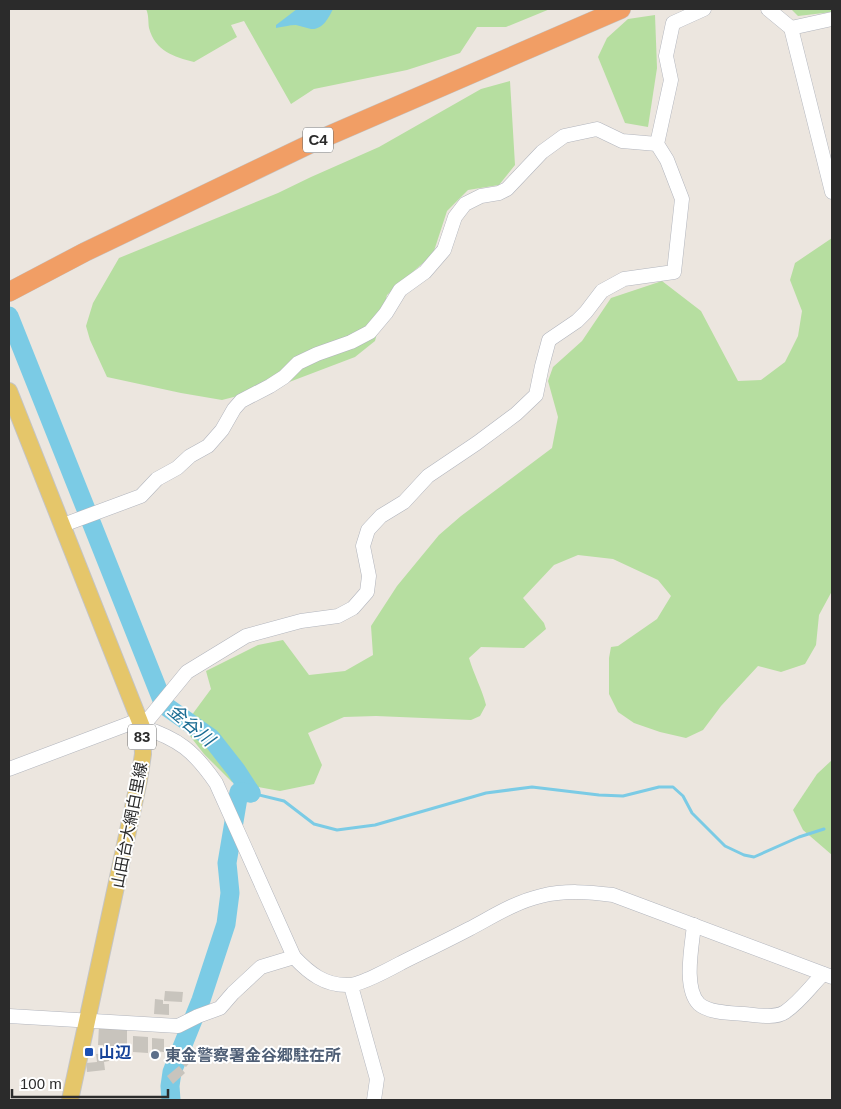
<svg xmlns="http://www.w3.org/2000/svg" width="841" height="1109" viewBox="0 0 841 1109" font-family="Helvetica,'Noto Sans JP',sans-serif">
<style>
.green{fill:#b6dea0}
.water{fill:#7bcbe5}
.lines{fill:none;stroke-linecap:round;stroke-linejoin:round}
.stream{stroke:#7bcbe5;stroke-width:3}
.river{stroke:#7bcbe5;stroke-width:19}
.building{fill:#c8c4bd}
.minor-casing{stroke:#b2b5bd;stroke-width:15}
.major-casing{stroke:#c4c4c4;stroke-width:18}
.highway-casing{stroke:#c4c4c4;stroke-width:20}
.minor{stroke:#fff;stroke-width:14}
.major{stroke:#e5c66a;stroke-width:16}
.highway{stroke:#f19e65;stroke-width:19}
.transit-dot{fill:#1a4fb4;stroke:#fff;stroke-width:2}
.service-dot{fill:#5c6f8a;stroke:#fff;stroke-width:2}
.labels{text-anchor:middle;stroke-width:4;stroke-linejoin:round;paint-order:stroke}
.shield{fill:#fff;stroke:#6b6b6b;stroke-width:1}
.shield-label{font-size:15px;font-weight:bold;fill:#2b2b2b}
.street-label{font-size:16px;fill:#2b2b2b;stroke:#fff}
.transit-label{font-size:16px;font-weight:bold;fill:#164399;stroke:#fff;text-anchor:start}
.service-label{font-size:16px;font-weight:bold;fill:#4e5e75;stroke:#fff;text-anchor:start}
.water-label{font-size:18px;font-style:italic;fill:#196b92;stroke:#fff}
</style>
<rect width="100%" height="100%" fill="#ece6df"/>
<g class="green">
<path d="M146 9H550L506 27H477L460 53 407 70 314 89 291 104 244 21 231 25 237 37 194 62C174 57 155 51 149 28 148 22 149 15 146 9Z"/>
<polygon points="791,9 832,9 832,12 798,16"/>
<polygon points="655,15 657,68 648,127 625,123 598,57 607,38 628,19"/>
<polygon points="510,81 515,165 499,185 468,190 447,211 433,254 387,295 375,341 355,357 284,384 222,400 181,393 107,377 90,340 86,326 93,303 119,258 278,193 311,177 379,147 481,89"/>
<path d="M832 238V591L819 615 816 645 805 664 781 672 758 666 721 706 703 730 686 738 660 732 634 723 618 712 609 694V658L611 647 618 646 657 619 671 596 658 580 613 559 578 555 554 565 523 598 544 623 546 629 524 648 481 647 469 658C474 675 482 689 486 705L480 716 471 720 376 716 344 717 308 733 322 765 314 784 280 791 232 782 204 754 183 727 211 689 206 671 258 645 283 640 309 675 345 671 373 655 371 626 397 586 439 535 461 516 552 448 558 417 548 381 553 367 582 341 611 298 662 281 701 311 738 381 761 380 785 362 798 336 802 311 790 280 795 263Z"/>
<polygon points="832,760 832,855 803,830 793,810 817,774"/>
</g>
<path class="water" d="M297 9H333C329 17 323 30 311 29 306 28 301 26 296 25 289 25 283 27 276 28V25Z"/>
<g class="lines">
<polyline class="stream" points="251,793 284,801 314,824 337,830 375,825 486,793 532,787 599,795 623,796 659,787 673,787 683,796 692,813 725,846 744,855 754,857 799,837 824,829"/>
<g class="river">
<polyline points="9,316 164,705 211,738 236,770 251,793"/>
<polyline points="171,1100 170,1086 172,1072 201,1000 226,924 230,893 227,863 239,792 251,793"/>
</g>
</g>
<g class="building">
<polygon points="165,991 183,992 182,1002 164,1001"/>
<polygon points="155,999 163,1000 163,1004 169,1004 169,1015 154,1014"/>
<polygon points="99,1025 127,1026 127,1046 122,1046 122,1052 103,1052 103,1045 98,1045"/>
<polygon points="133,1036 148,1037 148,1053 133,1052"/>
<polygon points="152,1038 164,1039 164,1052 152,1051"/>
<polygon points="108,1053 109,1061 104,1062 105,1070 87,1072 86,1063 97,1062 96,1054"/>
<polygon points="184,1054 192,1060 186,1067 178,1061"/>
<polygon points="179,1066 185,1073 173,1084 167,1076"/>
</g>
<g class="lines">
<defs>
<g id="minor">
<path d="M704 9 673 23 666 56 671 80 657 144 667 160 682 199 674 272 624 279 602 291 586 312 577 321 549 340 542 366 536 395 516 414 477 443 428 476 404 502 381 516 368 530 363 546 369 576 367 592 353 608 338 616 301 621 246 636 187 672 142 727C179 739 194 751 216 783L294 957C309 973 325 986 349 985 359 985 390 969 401 963 423 952 446 941 469 929 492 917 515 902 541 896 565 890 589 892 613 895L832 977"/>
<polyline points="768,9 791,28 832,192"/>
<polyline points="791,28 832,19"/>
<polyline points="63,525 141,496 157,479 177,468 190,456 208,446 222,430 234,409 241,401 270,386 284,377 298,363 317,354 351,342 370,332 386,313 400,290 425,272 444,250 455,217 465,204 481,196 499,193 507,189 542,152 564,136 597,129 622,141 657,144"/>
<polyline points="9,769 139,720"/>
<path d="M694 925C692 946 683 988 699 1004 709 1013 731 1013 744 1014 756 1015 775 1019 785 1012 800 1002 811 986 823 974"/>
<polyline points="351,986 377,1079 374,1100"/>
<polyline points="9,1016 178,1026 198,1016 220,1008 233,993 261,967 294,957"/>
</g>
<polyline id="major" points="9,391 142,727 143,754 139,780 70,1100"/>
<polyline id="highway" points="9,292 85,252 314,142 621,9"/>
</defs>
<use href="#minor" class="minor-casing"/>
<use href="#major" class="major-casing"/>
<use href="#highway" class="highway-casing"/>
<use href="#minor" class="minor"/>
<use href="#major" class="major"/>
<use href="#highway" class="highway"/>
</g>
<rect class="transit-dot" x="84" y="1047" width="10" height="10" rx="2.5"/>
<circle class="service-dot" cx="155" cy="1055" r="5"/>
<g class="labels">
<g class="shield">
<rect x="303" y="127.5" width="30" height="25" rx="4"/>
<rect x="128" y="724.5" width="28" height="25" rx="4"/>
</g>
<g class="shield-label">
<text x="318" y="145">C4</text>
<text x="142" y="742">83</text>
</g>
<g class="street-label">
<text transform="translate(129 825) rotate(-79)" y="6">山田台大網白里線</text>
</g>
<g class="transit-label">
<text x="99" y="1058">山辺</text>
</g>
<g class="service-label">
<text x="165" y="1061">東金警察署金谷郷駐在所</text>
</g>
<g class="water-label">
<text transform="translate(191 725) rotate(40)" y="6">金谷川</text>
</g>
</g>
<rect width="841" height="1109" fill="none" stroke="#2b2b2b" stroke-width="20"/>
<path d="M12 1089v8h156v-8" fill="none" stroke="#2b2b2b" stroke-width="2.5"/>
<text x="20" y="1089" font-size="15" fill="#2b2b2b" stroke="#ffffff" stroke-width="4" paint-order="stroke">100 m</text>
</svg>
